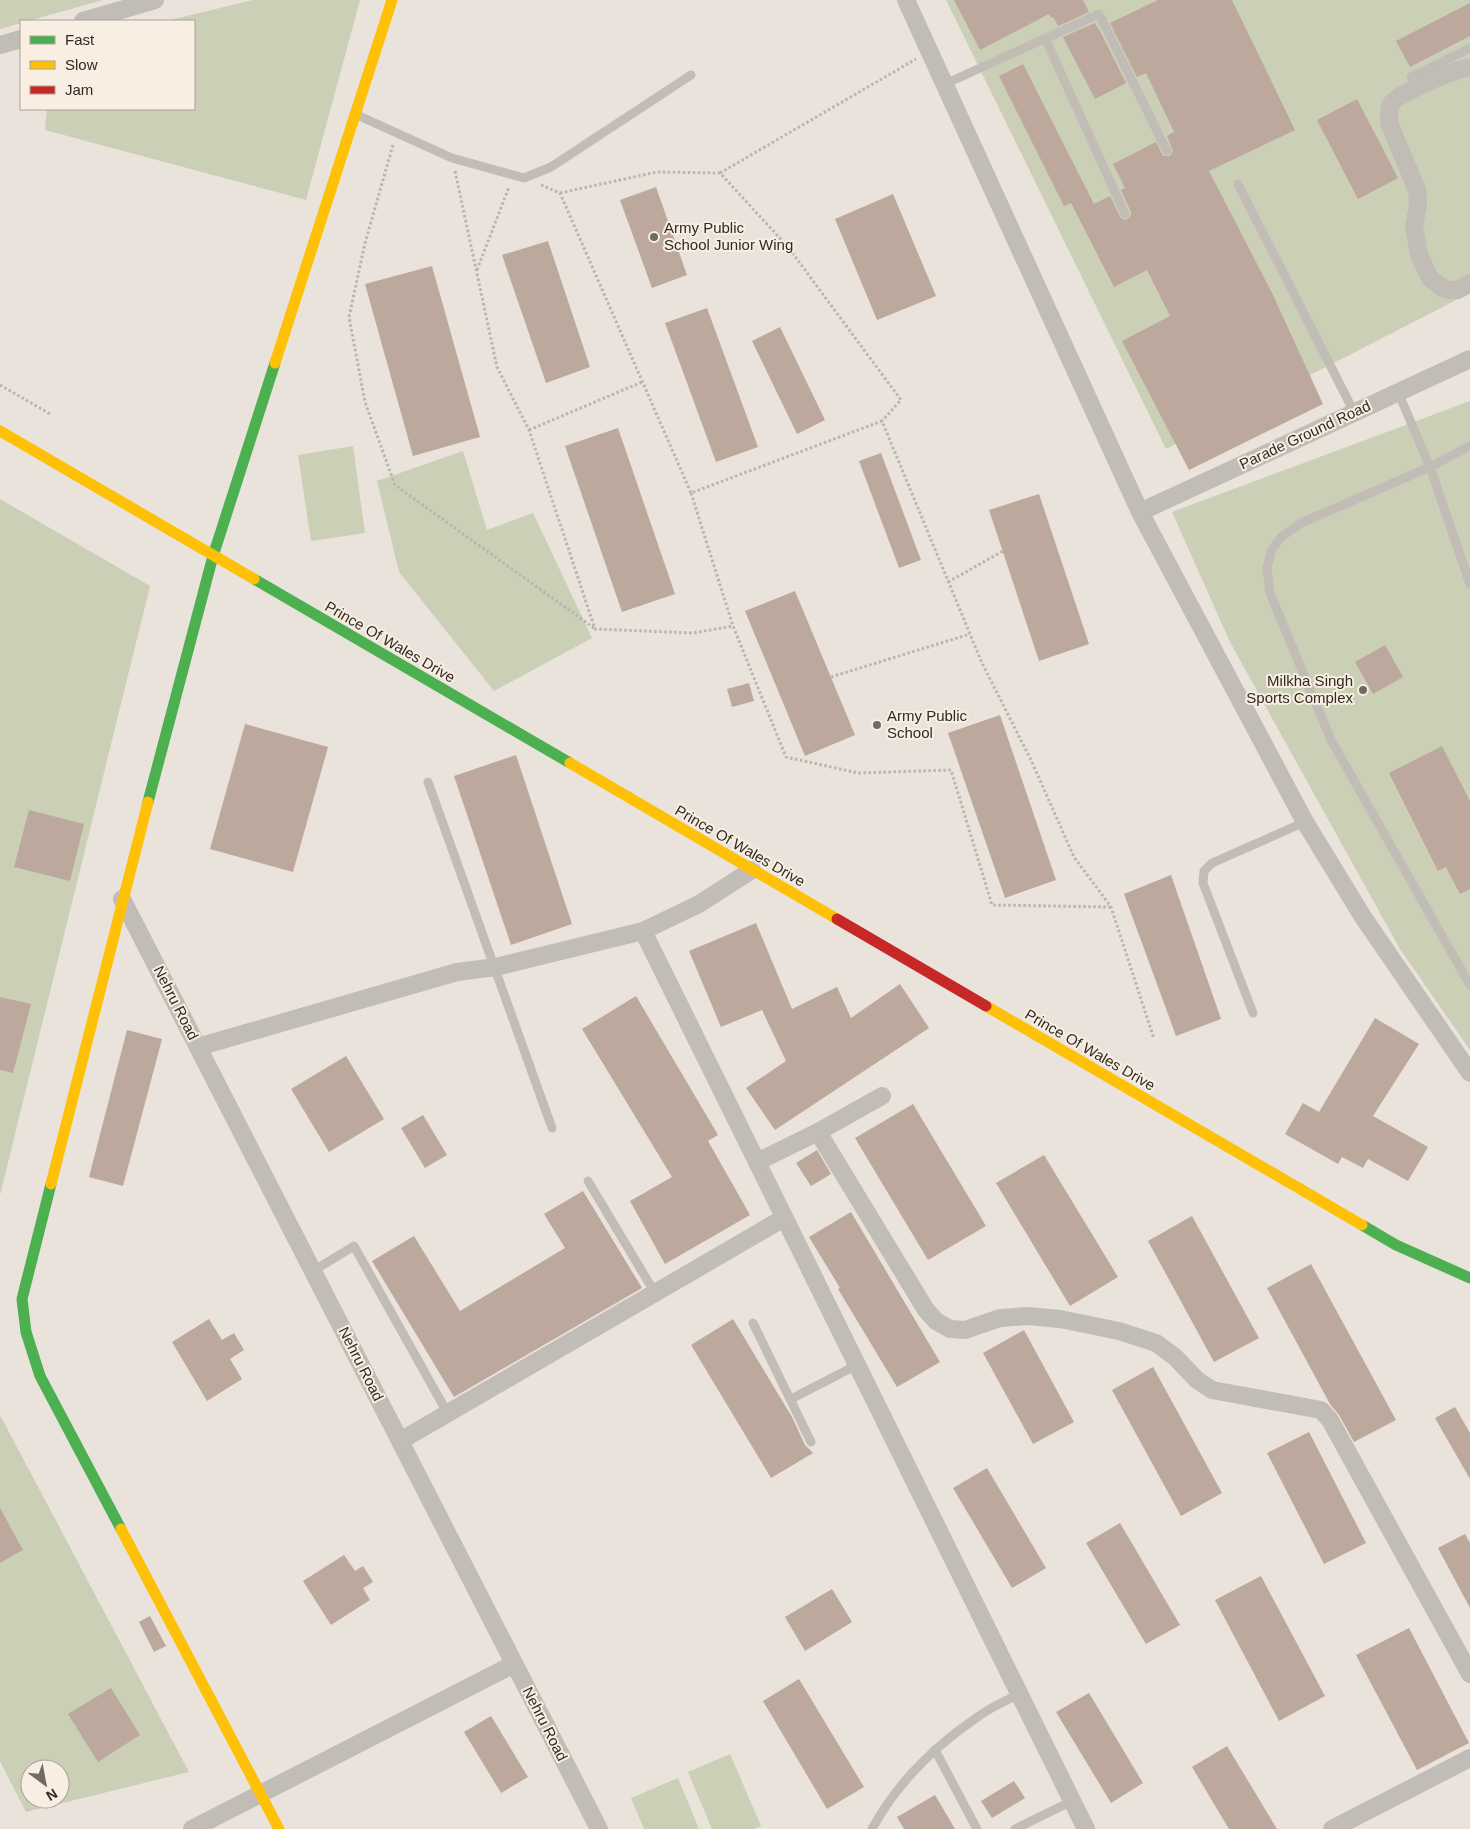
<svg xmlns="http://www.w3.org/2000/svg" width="1470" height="1829" viewBox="0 0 1470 1829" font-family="Helvetica,sans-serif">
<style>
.green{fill:#cacfb6;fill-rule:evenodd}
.building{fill:#bda89d}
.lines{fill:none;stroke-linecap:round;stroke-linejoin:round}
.path{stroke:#bbb4ae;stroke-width:3;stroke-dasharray:2.5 2.5;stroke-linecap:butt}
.lane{stroke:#c2bcb6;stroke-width:9}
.street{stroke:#c2bcb6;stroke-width:18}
.fast{stroke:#4caf50;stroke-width:11}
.slow{stroke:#ffc107;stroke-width:11}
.jam{stroke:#c62828;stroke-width:11}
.poi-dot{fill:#726a65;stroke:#f8efe2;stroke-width:2}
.labels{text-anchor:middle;stroke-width:4;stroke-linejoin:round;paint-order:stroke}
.poi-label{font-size:15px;fill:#322925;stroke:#f8efe2;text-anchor:start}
.street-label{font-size:15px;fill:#322925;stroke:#f8efe2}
</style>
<rect width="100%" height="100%" fill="#eae3dc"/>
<g class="green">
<polygon points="0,0 103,0 28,21 21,21 21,23 0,29"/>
<polygon points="253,0 360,0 306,200 45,130 47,109 194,109 194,21 166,21"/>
<polygon points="946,0 1470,0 1470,293 1166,449"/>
<polygon points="1470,401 1470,1050 1400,949 1283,738 1230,642 1172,512"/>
<polygon points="353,446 365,533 311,541 298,455"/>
<polygon points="463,451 487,530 533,513 592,638 494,691 399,572 377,481"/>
<polygon points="0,499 150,586 0,1195"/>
<path d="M0 1415 189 1772 26 1812 0 1761ZM30 1769H60V1799H30Z"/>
<polygon points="730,1754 761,1826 754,1829 712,1829 688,1772"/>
<polygon points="678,1778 699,1829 644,1829 631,1798"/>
</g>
<g class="building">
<polygon points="954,0 1083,0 1089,12 1058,26 1053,17 1051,18 1049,14 980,50"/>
<polygon points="1158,0 1232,0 1295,130 1209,171 1272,293 1323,404 1189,470 1122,341 1170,316 1147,270 1114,287 1071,203 1064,206 999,76 1023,64 1094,204 1110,196 1120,217 1124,220 1128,219 1131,215 1131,212 1121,190 1125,188 1113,164 1156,142 1163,156 1170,156 1173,151 1167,136 1174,132 1146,73 1137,77 1110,23"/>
<polygon points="1470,3 1470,36 1410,67 1396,41"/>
<polygon points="1095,23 1098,29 1099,29 1126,83 1095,99 1063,37"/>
<polygon points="1357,99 1398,178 1358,199 1317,120"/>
<polygon points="656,187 687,275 652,288 620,200"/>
<polygon points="893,194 936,296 877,320 835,219"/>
<polygon points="548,241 590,367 546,383 502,255"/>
<polygon points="432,266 480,437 413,456 365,284"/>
<polygon points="707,308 758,447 716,462 665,323"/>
<polygon points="780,327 825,420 797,434 752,341"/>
<polygon points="618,428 675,594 622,612 565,446"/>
<polygon points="881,453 921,560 899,568 859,461"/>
<polygon points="1039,494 1089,644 1039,661 989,510"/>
<polygon points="795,591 855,735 805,756 745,611"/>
<polygon points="1385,645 1403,677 1373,694 1355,662"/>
<polygon points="749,683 754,701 732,707 727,689"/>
<polygon points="1000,715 1056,880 1005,898 948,733"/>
<polygon points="245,724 328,747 293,872 210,849"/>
<polygon points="1442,746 1470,801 1470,889 1460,894 1446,867 1438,871 1389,773"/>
<polygon points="516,755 572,924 511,945 454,776"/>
<polygon points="29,810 84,824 70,881 14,867"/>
<polygon points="1171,875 1221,1019 1176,1036 1124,894"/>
<polygon points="756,923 792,1009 837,987 851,1018 900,984 929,1028 775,1130 746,1088 786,1061 762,1010 721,1027 689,951"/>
<polygon points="636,996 718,1135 708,1141 750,1215 665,1264 630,1201 672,1177 582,1029"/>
<polygon points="0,997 31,1004 13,1073 0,1070"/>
<polygon points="1375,1018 1419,1044 1373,1116 1428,1147 1408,1181 1368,1159 1363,1168 1342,1157 1338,1164 1285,1134 1303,1103 1319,1112"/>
<polygon points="127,1030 162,1039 123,1186 89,1177"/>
<polygon points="346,1056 384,1119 329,1152 291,1089"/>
<polygon points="913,1104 986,1226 928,1260 855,1138"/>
<polygon points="423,1115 447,1155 425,1168 401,1128"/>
<polygon points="817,1150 831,1174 811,1186 796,1163"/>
<polygon points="1044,1155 1118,1277 1070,1306 996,1183"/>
<polygon points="583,1191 642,1288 454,1397 372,1261 414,1236 460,1311 565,1248 544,1214"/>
<polygon points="851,1212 940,1362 897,1387 838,1289 840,1288 809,1237"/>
<polygon points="1192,1216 1259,1338 1214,1362 1148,1241"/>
<polygon points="1311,1264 1396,1420 1354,1442 1339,1415 1330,1404 1267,1288"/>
<polygon points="209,1319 222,1340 234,1333 244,1350 230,1359 242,1379 207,1401 172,1342"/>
<polygon points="733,1319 792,1417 805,1445 813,1453 771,1478 691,1345"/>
<polygon points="1024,1330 1074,1422 1033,1444 983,1353"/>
<polygon points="1153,1367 1222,1493 1181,1516 1112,1390"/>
<polygon points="1455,1407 1470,1433 1470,1479 1435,1418"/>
<polygon points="1309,1432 1366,1543 1324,1564 1267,1453"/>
<polygon points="987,1468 1046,1568 1012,1588 953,1488"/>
<polygon points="0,1508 23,1550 0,1563"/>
<polygon points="1120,1523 1180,1625 1146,1644 1086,1543"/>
<polygon points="1465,1534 1470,1543 1470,1608 1438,1548"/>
<polygon points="344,1555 355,1571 363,1566 373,1582 363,1588 370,1600 331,1625 303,1581"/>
<polygon points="1261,1576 1325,1696 1279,1721 1215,1600"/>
<polygon points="832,1589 852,1622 805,1651 785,1617"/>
<polygon points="150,1616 166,1646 154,1652 139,1622"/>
<polygon points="1409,1628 1469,1743 1417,1770 1356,1655"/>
<polygon points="799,1679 864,1787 827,1809 763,1701"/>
<polygon points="111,1688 140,1735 98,1762 68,1714"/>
<polygon points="1089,1693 1143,1783 1111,1803 1056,1712"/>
<polygon points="491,1716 528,1777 501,1793 464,1732"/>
<polygon points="1227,1746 1277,1829 1229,1829 1192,1767"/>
<polygon points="1014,1781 1025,1798 992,1818 981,1801"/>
<polygon points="935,1795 955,1829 904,1829 897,1817"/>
</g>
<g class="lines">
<g class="path">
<polyline points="393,145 365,243 349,317 365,402 395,485 594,628"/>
<polyline points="455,171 497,367 529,430 595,629 693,633 733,626"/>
<polyline points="720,173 916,59"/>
<polyline points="541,185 560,193 691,493 882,421 982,663 1031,760 1074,857 1111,907 1154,1039"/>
<polyline points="560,193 657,172 720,173 788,247 901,400 882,421"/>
<polyline points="477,270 509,187"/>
<polyline points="0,385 52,415"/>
<polyline points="529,430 642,382"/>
<polyline points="691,493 733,626 786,757 858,773 951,770 992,905 1110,907"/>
<polyline points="948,582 1003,551"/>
<polyline points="831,677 970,634"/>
</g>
<g class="lane">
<polyline points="1045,38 1125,214"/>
<polyline points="1411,77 1470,48"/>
<polyline points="945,84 1099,14 1167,151"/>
<polyline points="357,115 452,158 524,178 551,167 691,75"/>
<polyline points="1238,184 1354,412"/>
<polyline points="1398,392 1430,467 1470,584"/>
<polyline points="1470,446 1430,467 1301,523 1281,537 1271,551 1267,569 1270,593 1331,740 1470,985"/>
<polyline points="428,782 552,1128"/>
<polyline points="1253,1013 1203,883 1204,871 1212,863 1305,822"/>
<polyline points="588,1181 655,1293"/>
<polyline points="313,1271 354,1246 448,1414"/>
<polyline points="753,1323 811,1442"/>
<polyline points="791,1399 857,1365"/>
<polyline points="935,1750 977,1829"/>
<path d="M872 1829C897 1783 936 1745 979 1716 991 1707 1006 1701 1019 1694"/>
<polyline points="1015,1829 1072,1801"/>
</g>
<g class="street">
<polyline points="906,0 1140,512 1305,822 1363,917 1470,1073"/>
<polyline points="83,21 155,0"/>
<polyline points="0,45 21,39"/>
<path d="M1470 68C1457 67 1399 93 1391 104 1388 109 1389 117 1389 123L1417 190 1418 206 1414 226 1419 255 1430 278 1441 287 1449 290H1458L1470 283"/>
<polyline points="1140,512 1470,359"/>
<polyline points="122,899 599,1829"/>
<polyline points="643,931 1086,1829"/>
<polyline points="198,1047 457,972 496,967 643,931 699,904 752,870"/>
<polyline points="818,1132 926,1310 936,1321 950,1329 965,1330 1000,1318 1028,1316 1060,1319 1119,1331 1156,1343 1175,1357 1197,1380 1212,1390 1321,1410 1330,1420 1470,1674"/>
<polyline points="757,1162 818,1132 882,1096"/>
<polyline points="400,1441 784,1218"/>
<polyline points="192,1829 514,1664"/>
<polyline points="1332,1829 1470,1758"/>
</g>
<g class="fast">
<polyline points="254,579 570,763"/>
<polyline points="148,802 213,556 275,363"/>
<polyline points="51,1184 22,1299 26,1332 40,1376 121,1529"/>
<polyline points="1362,1225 1396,1245 1470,1278"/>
</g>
<g class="slow">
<polyline points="275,363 392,0"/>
<polyline points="0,431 254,579"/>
<polyline points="570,763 837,919"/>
<polyline points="986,1006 1362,1225"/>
<polyline points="51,1184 148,802"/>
<polyline points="121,1529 279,1829"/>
</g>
<polyline class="jam" points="837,919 986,1006"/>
</g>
<g class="poi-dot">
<circle cx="654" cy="237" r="5"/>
<circle cx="1363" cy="690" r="5"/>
<circle cx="877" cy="725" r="5"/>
</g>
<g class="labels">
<g class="poi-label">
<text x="664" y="233">Army Public<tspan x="664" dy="17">School Junior Wing</tspan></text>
<text x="1353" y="686" text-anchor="end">Milkha Singh<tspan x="1353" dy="17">Sports Complex</tspan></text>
<text x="887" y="721">Army Public<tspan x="887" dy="17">School</tspan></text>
</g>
<g class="street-label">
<text transform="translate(1305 435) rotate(-25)" y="5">Parade Ground Road</text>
<text transform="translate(390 642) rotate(30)" y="5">Prince Of Wales Drive</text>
<text transform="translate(740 846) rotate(30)" y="5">Prince Of Wales Drive</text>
<text transform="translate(176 1003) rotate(63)" y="5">Nehru Road</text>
<text transform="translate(1090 1050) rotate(30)" y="5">Prince Of Wales Drive</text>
<text transform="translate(361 1364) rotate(63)" y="5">Nehru Road</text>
<text transform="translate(545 1724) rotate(63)" y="5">Nehru Road</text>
</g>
</g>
<rect x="20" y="20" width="175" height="90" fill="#f8efe2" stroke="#a9a096"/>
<rect x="30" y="36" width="25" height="8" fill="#4caf50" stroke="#a9a096"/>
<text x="65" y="45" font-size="15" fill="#322925">Fast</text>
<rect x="30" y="61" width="25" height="8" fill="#ffc107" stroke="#a9a096"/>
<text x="65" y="70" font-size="15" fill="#322925">Slow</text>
<rect x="30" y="86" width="25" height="8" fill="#c62828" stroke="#a9a096"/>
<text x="65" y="95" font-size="15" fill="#322925">Jam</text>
<g transform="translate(45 1784) rotate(148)"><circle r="24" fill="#f8efe2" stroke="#a9a096"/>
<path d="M0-4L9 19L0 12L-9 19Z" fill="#726a65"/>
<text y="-8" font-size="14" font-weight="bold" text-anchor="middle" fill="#322925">N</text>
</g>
</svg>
